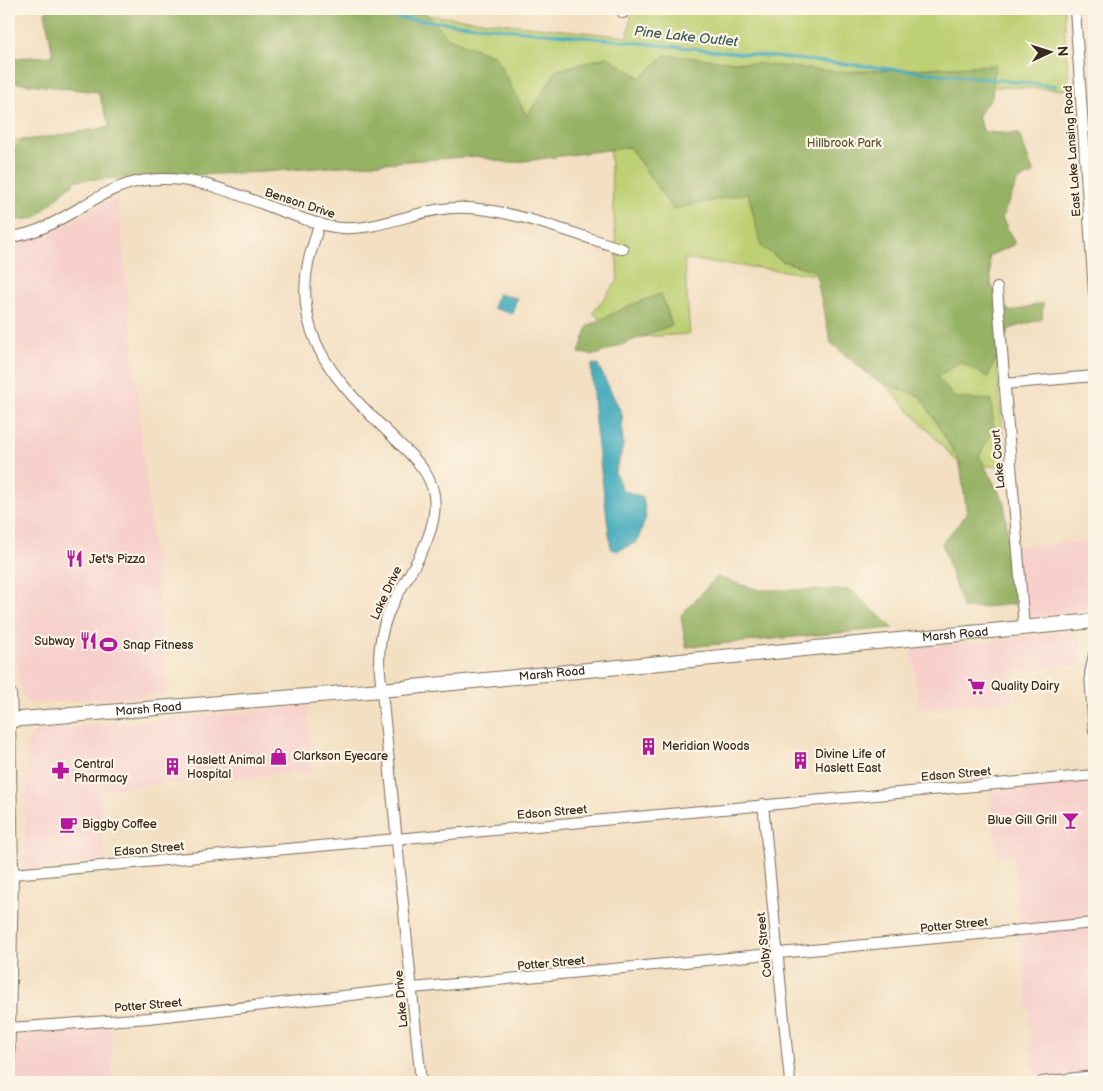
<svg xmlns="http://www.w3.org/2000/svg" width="1103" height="1091" viewBox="0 0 1103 1091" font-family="'Balsamiq Sans',sans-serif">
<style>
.built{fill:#f7d0cc}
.green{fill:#bdd073;stroke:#7c7d48}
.forest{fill:#96b265;stroke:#686e42}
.water{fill:#3ca9bb;stroke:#3c6a6c}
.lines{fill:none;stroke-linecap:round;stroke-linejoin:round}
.stream{stroke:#3ca9bb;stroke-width:3}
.minor-casing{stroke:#7b6957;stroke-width:12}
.major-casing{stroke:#7b6957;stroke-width:16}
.minor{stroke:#fff;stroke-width:10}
.major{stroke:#fff;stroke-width:14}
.labels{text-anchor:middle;stroke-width:4.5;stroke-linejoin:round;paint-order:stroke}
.park-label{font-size:12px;fill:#5c5433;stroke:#fcf5e5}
.street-label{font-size:12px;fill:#3b2a1e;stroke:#fcf5e5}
.poi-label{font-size:12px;fill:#3b2a1e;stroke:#fcf5e5;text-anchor:start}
.water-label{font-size:14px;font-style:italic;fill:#3b5d5d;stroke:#fcf5e5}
</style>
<rect width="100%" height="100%" fill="#fcf5e5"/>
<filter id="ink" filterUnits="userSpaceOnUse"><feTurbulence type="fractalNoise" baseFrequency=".02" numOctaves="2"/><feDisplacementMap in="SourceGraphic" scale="10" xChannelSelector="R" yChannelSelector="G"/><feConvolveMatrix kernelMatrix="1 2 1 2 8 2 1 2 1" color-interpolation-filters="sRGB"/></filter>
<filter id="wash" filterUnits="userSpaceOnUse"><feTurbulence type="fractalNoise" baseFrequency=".0096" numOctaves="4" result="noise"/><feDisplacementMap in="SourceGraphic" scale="20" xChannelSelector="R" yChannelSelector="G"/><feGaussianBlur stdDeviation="1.12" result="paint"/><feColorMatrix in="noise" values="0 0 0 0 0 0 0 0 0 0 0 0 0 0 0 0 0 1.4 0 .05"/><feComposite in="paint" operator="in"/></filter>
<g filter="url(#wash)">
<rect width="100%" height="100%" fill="#f3dfc1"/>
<g class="built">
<polygon points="118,196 167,694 32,704 26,700 21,693 9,578 9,244 48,235"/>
<polygon points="1094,540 1094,601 1092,604 1077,612 1018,618 1012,547"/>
<polygon points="1071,632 1078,636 1083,644 1084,664 1010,671 1012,700 919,710 912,648"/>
<polygon points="307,706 312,771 99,790 105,862 24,869 27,742 35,731"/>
<polygon points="1094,781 1094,1082 1035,1082 1013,857 997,858 990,791"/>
<polygon points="112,1027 113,1082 17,1082 17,1036"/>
</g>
<polygon class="green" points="372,9 628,37 632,9 1064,9 1069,90 978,86 978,110 1005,465 963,468 850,347 859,280 684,259 690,334 624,338 593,313 618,280 608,123 9,170 9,141 116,132"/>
<g class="forest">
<polygon points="51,9 423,9 448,38 495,56 527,116 557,70 607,57 641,78 665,55 842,72 995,65 992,97 977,115 984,132 1019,134 1034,174 1018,180 1002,218 1015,244 989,256 991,285 1010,312 1043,303 1042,319 1009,329 988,377 960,362 937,377 955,398 991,400 994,429 979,456 1004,502 1015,604 963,609 942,543 967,514 960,463 921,397 875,380 831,343 815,271 782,261 761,246 748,193 673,209 629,147 509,163 476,156 263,172 77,180 35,218 9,221 9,157 21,141 110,127 98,92 9,82 9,58 53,56 45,12"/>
<polygon points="661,294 672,325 595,355 579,353 588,326 630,305"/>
<polygon points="717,577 759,590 851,590 893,628 686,647 681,615"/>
</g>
<g class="water">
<polygon points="498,294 517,298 512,314 493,308"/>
<polygon points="593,364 598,365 622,414 623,448 615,472 622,490 643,497 646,517 637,542 617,551 611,549 595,423 591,366"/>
</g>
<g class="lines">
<polyline class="stream" points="313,9 1056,86"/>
</g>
</g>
<g filter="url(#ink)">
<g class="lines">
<defs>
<g id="minor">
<polyline points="1075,9 1094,292"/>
<polyline points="623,13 623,9"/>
<path d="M319 223C316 237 311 250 308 263 292 343 345 390 396 440 413 457 430 471 434 495 440 538 404 577 388 614 382 629 379 645 379 662L421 1082"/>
<path d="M9 237C61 232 95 186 147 180 211 172 267 212 328 226 370 236 413 209 455 208 502 205 576 235 623 249"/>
<polyline points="997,288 1024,628"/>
<polyline points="1004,384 1094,376"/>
<polyline points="1094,654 1090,674 1094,731"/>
<polyline points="763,804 790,1082"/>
<polyline points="13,874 1094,775"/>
<polyline points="10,1028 149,1018 413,988 1094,923"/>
<polyline points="9,1082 13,874 10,720"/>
<polyline points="1042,1082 1094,1076"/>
</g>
<g id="major">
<polyline points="9,694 10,720"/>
<path id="s1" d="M9 720 381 690 1094 621"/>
</g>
</defs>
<use href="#minor" class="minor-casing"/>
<use href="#major" class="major-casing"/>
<use href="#minor" class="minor"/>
<use href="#major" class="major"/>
</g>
</g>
<defs>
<symbol id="restaurant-bare" viewBox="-9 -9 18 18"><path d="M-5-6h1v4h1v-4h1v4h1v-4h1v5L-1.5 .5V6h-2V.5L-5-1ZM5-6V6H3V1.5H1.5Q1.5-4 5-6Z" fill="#b5179e" stroke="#fcf5e5" stroke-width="2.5" paint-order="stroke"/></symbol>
<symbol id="stadium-bare" viewBox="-9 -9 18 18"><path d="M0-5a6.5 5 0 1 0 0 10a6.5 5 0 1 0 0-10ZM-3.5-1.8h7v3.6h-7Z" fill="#b5179e" stroke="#fcf5e5" stroke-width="2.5" paint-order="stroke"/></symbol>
<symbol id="supermarket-bare" viewBox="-9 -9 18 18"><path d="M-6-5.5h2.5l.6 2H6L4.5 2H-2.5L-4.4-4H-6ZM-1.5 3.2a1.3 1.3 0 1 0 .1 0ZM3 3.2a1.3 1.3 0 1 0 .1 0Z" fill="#b5179e" stroke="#fcf5e5" stroke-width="2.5" paint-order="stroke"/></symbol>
<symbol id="building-bare" viewBox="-9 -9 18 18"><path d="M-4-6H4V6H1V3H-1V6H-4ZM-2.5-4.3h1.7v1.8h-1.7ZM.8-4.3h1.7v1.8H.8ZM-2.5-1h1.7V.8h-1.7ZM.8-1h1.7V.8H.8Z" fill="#b5179e" stroke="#fcf5e5" stroke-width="2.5" paint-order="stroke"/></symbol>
<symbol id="shop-bare" viewBox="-9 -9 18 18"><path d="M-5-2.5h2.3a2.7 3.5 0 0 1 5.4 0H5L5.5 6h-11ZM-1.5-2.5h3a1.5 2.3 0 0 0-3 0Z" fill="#b5179e" stroke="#fcf5e5" stroke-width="2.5" paint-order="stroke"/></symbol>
<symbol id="pharmacy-bare" viewBox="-9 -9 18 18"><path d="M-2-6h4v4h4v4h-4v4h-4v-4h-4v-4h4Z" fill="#b5179e" stroke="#fcf5e5" stroke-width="2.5" paint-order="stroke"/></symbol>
<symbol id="bar-bare" viewBox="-9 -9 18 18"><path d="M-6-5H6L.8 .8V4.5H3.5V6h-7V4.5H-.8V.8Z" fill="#b5179e" stroke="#fcf5e5" stroke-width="2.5" paint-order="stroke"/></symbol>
<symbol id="cafe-bare" viewBox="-9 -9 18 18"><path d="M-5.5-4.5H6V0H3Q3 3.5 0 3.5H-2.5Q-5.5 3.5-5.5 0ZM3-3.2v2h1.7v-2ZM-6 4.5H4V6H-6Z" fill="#b5179e" stroke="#fcf5e5" stroke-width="2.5" paint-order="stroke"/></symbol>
</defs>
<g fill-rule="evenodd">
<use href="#restaurant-bare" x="62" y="546" width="25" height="25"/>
<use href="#restaurant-bare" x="76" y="628" width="25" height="25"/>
<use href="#stadium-bare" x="96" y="632" width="25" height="25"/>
<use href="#supermarket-bare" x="964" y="674" width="25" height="25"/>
<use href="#building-bare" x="636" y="734" width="25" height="25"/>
<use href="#shop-bare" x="266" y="744" width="25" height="25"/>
<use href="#building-bare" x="788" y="748" width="25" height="25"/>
<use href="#building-bare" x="160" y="754" width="25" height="25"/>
<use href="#pharmacy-bare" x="48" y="758" width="25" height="25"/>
<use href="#bar-bare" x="1058" y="808" width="25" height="25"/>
<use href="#cafe-bare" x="56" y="812" width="25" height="25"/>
</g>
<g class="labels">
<g class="park-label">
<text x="844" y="147">Hillbrook Park</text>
</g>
<g class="street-label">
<text transform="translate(1072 151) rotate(-94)" y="4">East Lake Lansing Road</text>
<text transform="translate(300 203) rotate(18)" y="4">Benson Drive</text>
<text transform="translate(998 459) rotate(-95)" y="4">Lake Court</text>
<text transform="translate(386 593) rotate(-65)" y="4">Lake Drive</text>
<text dy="4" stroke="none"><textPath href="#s1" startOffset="950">Marsh Road</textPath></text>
<text dy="4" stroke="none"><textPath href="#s1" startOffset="545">Marsh Road</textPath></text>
<text dy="4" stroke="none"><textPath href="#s1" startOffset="140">Marsh Road</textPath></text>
<text transform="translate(956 774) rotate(-5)" y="4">Edson Street</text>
<text transform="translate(552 812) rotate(-5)" y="4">Edson Street</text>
<text transform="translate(149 849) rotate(-5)" y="4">Edson Street</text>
<text transform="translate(954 925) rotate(-6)" y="4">Potter Street</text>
<text transform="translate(764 945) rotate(-96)" y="4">Colby Street</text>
<text transform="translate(551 963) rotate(-5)" y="4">Potter Street</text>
<text transform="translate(401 999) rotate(-95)" y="4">Lake Drive</text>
<text transform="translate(148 1005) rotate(-5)" y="4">Potter Street</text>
</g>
<g class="poi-label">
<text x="89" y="563">Jet's Pizza</text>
<text x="75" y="645" text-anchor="end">Subway</text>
<text x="123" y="649">Snap Fitness</text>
<text x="991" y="690">Quality Dairy</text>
<text x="662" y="750">Meridian Woods</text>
<text x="815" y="758">Divine Life of<tspan x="815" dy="14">Haslett East</tspan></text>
<text x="293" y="760">Clarkson Eyecare</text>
<text x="187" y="764">Haslett Animal<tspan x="187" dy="14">Hospital</tspan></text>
<text x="74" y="768">Central<tspan x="74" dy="14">Pharmacy</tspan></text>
<text x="1057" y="824" text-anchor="end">Blue Gill Grill</text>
<text x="82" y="828">Biggby Coffee</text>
</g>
<g class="water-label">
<text transform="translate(686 36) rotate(6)" y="5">Pine Lake Outlet</text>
</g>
</g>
<rect width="1103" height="1091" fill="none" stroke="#fcf5e5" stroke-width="30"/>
<g transform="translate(1050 52) rotate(86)" stroke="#fcf5e5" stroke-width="4" paint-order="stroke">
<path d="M0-4L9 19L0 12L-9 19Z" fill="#3b2a1e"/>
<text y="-8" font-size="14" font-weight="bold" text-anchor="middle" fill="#3b2a1e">N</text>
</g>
</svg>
